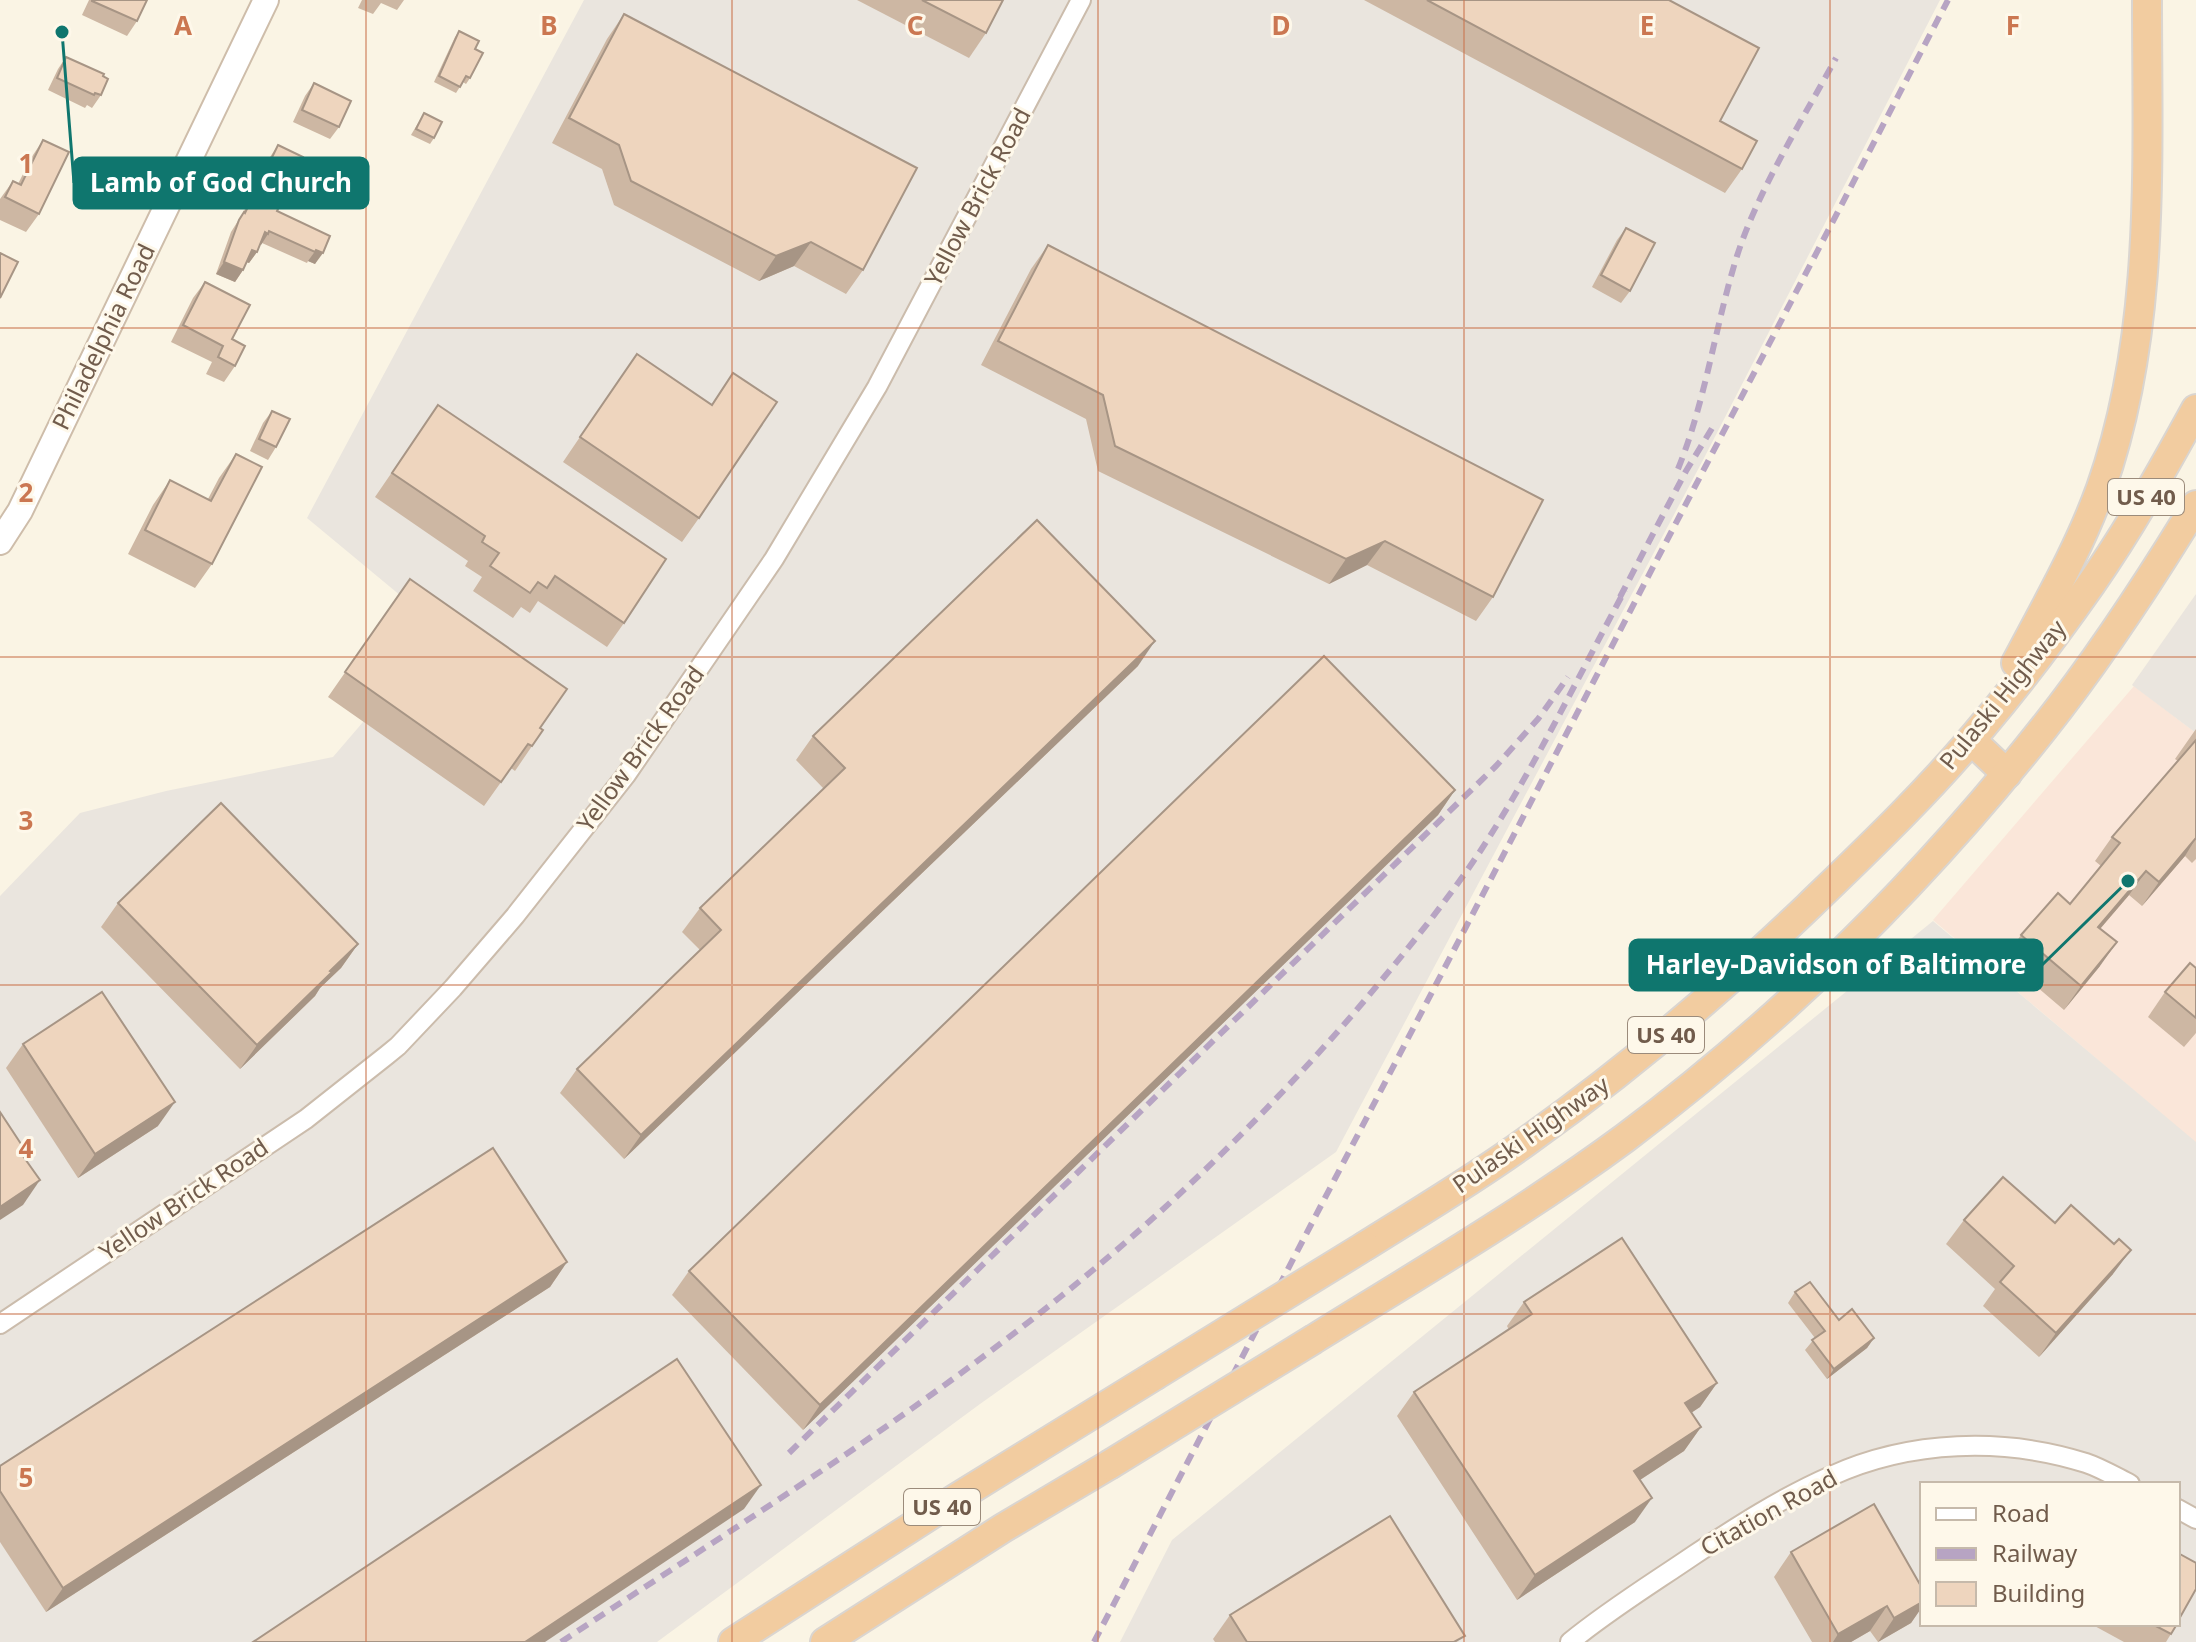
<svg xmlns="http://www.w3.org/2000/svg" width="2196" height="1642" viewBox="0 0 2196 1642" font-family="'Noto Sans',sans-serif">
<style>
.commercial{fill:#fae6d9}
.industrial{fill:#eae5de;fill-rule:evenodd}
.lines{fill:none;stroke-linecap:round;stroke-linejoin:round}
.minor-casing{stroke:#cbbcac;stroke-width:22}
.secondary-casing{stroke:#cebdaa;stroke-width:28}
.trunk-casing{stroke:#dad5d0;stroke-width:32}
.minor{stroke:#fff;stroke-width:18}
.secondary{stroke:#fff;stroke-width:24}
.trunk{stroke:#f2cca0;stroke-width:28}
.rail{stroke:#b7a4c3;stroke-width:6;stroke-dasharray:12 8;stroke-linecap:butt}
.trunk-bridge-casing{stroke:#dad5d0;stroke-width:32;stroke-linecap:butt}
.trunk-bridge{stroke:#f2cca0;stroke-width:28}
.wall{fill:#cdb7a3}
.shaded-wall{fill:#a79585}
.building{fill:#eed5be;stroke:#a79585;stroke-width:2}
.grid{fill:none;stroke:#cb7751;stroke-width:2;stroke-opacity:0.55}
.labels{text-anchor:middle;stroke-width:6;stroke-linejoin:round;paint-order:stroke}
.shield{fill:#fef8ea;stroke:#9b8b7b;stroke-width:2}
.shield-label{font-size:22px;font-weight:bold;fill:#715c4c}
.street-label{font-size:24px;fill:#715c4c;stroke:#fef8ea}
.grid-label{font-size:26px;text-anchor:middle;font-weight:bold;fill:#cb7751;stroke:#fef8ea;stroke-width:6;stroke-linejoin:round;paint-order:stroke}
.leader{fill:none;stroke:#0f766e;stroke-width:3}
.callout-dot{fill:#0f766e;stroke:#fef8ea;stroke-width:3}
.callout{fill:#0f766e;stroke:#0f766e;stroke-width:3}
.callout-label{font-size:26px;text-anchor:middle;font-weight:bold;fill:#fff}
</style>
<rect width="100%" height="100%" fill="#faf4e4"/>
<polygon class="commercial" points="2134,686 2196,733 2196,1143 1933,920"/>
<g class="industrial">
<polygon points="584,0 1940,0 1703,460 1336,1152 980,1404 657,1642 0,1642 0,896 80,813 166,791 333,757 442,630 307,518"/>
<polygon points="2196,594 2196,733 2132,685"/>
<path d="M1933 921 2196 1142V1642H1120L1172 1540ZM1922 1484H2178V1624H1922Z"/>
</g>
<g class="lines">
<defs>
<g id="minor">
<polyline points="0,1324 306,1119 387,1055 398,1046 453,988 515,916 626,775 774,559 877,387 1081,0"/>
<polyline points="2178,1509 2196,1519"/>
<path d="M1570 1642C1609 1610 1653 1583 1694 1555 1738 1526 1783 1497 1831 1476 1910 1440 2004 1437 2086 1463 2101 1468 2116 1477 2130 1484"/>
</g>
<polyline id="secondary" points="0,542 20,511 266,0"/>
<g id="trunk">
<path d="M2016 663C2046 606 2079 549 2101 488 2156 332 2147 163 2147 0"/>
<polyline points="1971,740 2007,774"/>
<path d="M1365 1246C1419 1212 1475 1179 1527 1141 1627 1070 1720 991 1809 906 1868 849 1929 791 1981 728 2020 682 2056 634 2091 584 2130 528 2163 469 2196 409"/>
<path d="M1314 1339C1419 1274 1526 1211 1625 1138 1781 1021 1922 882 2043 729 2099 659 2149 582 2196 505"/>
<polyline points="733,1642 955,1499 1154,1376"/>
<polyline points="825,1642 1003,1528 1109,1465"/>
</g>
</defs>
<use href="#minor" class="minor-casing"/>
<use href="#secondary" class="secondary-casing"/>
<use href="#trunk" class="trunk-casing"/>
<use href="#minor" class="minor"/>
<use href="#secondary" class="secondary"/>
<use href="#trunk" class="trunk"/>
<g class="rail">
<path d="M1678 469C1706 400 1715 326 1737 256 1758 190 1803 119 1836 58"/>
<polyline points="1620,597 1686,471 1714,425"/>
<polyline points="789,1453 1496,766 1538,719 1568,677"/>
<path d="M561 1642C741 1523 927 1409 1093 1270 1187 1192 1274 1105 1354 1013 1398 961 1443 907 1481 850 1535 767 1578 677 1625 590"/>
<polyline points="1094,1642 1948,0"/>
</g>
<defs>
<g id="trunk-bridge">
<polyline points="1154,1376 1365,1246"/>
<polyline points="1109,1465 1314,1339"/>
</g>
</defs>
<use href="#trunk-bridge" class="trunk-bridge-casing"/>
<use href="#trunk-bridge" class="trunk-bridge"/>
</g>
<g class="wall">
<polygon points="89,0 147,0 137,21 127,36 82,15"/>
<polygon points="362,0 404,0 397,10 381,3 373,14 358,8"/>
<polygon points="857,0 1003,0 986,33 969,58"/>
<polygon points="1364,0 1669,0 1720,121 1742,169 1725,193"/>
<polygon points="624,14 863,270 846,294 794,266 759,281 614,205 602,169 552,143 607,39"/>
<polygon points="459,31 475,49 470,78 466,84 463,82 456,93 434,82 455,37"/>
<polygon points="66,57 103,76 101,95 92,108 87,105 85,108 48,90 58,69"/>
<polygon points="314,83 339,127 330,139 293,122 305,96"/>
<polygon points="424,113 434,138 430,144 411,135"/>
<polygon points="43,140 39,214 26,232 0,220 0,199 13,181 18,184 31,158"/>
<polygon points="278,145 277,211 330,236 315,264 308,261 307,263 262,243 260,245 257,252 249,263 247,262 243,270 235,282 216,274 231,232 243,213 270,157"/>
<polygon points="1626,228 1630,291 1621,303 1592,287 1617,240"/>
<polygon points="1048,245 1493,597 1476,621 1367,565 1329,584 1098,471 1086,419 981,365 1031,269"/>
<polygon points="205,282 232,339 235,366 224,382 206,374 212,362 171,342 193,298"/>
<polygon points="733,373 699,518 682,542 563,462 620,378 712,404"/>
<polygon points="438,405 624,623 607,647 538,601 530,613 521,607 513,618 473,591 482,577 465,566 468,561 375,497"/>
<polygon points="272,411 276,447 268,460 250,451 263,423"/>
<polygon points="236,454 212,564 195,588 128,554 153,505 170,480 208,499 219,478"/>
<polygon points="410,579 543,730 515,771 511,768 484,806 328,697"/>
<polygon points="1138,666 624,1159 560,1093 577,1069 700,950 682,932 700,908 824,789 796,760 813,736"/>
<polygon points="2196,729 2196,859 2192,863 2185,856 2142,906 2129,895 2100,929 2100,966 2064,1010 2004,959 2021,935 2070,904 2101,866 2095,861 2112,837 2178,761 2175,759"/>
<polygon points="1455,790 1438,815 803,1430 672,1295 689,1271"/>
<polygon points="118,903 358,944 341,968 320,988 315,996 240,1069 101,927"/>
<polygon points="2196,968 2196,1033 2184,1047 2148,1017 2165,992"/>
<polygon points="23,1044 158,1126 78,1178 6,1068"/>
<polygon points="1964,1220 2055,1223 2114,1244 2113,1274 2039,1357 1983,1306 1995,1289 1946,1244"/>
<polygon points="567,1262 550,1287 46,1612 0,1542 0,1466"/>
<polygon points="1795,1292 1839,1320 1874,1338 1867,1348 1827,1379 1805,1350 1815,1338 1788,1303"/>
<polygon points="1524,1302 1717,1383 1700,1407 1691,1413 1701,1427 1684,1451 1640,1480 1635,1522 1517,1600 1397,1416 1414,1392 1509,1330 1507,1326"/>
<polygon points="1791,1552 1922,1588 1922,1607 1911,1623 1878,1642 1870,1631 1851,1642 1812,1642 1774,1577"/>
<polygon points="1230,1615 1460,1642 1215,1642 1213,1639"/>
<polygon points="2091,1624 2177,1624 2166,1642 2124,1642"/>
</g>
<g class="shaded-wall">
<polygon points="265,232 268,234 261,245 257,243"/>
<polygon points="811,242 794,266 759,281 776,256"/>
<polygon points="252,250 257,252 249,263 244,261"/>
<polygon points="316,250 323,253 315,264 308,261"/>
<polygon points="224,262 243,270 235,282 216,274"/>
<polygon points="1385,541 1367,565 1329,584 1346,559"/>
<polygon points="1155,641 1138,666 624,1159 641,1135"/>
<polygon points="1455,790 1438,815 803,1430 820,1405"/>
<polygon points="2196,838 2185,856 2142,906 2159,882"/>
<polygon points="2146,871 2129,895 2081,951 2098,927"/>
<polygon points="2117,942 2100,966 2064,1010 2081,986"/>
<polygon points="358,944 341,968 320,988 315,996 240,1069 257,1045"/>
<polygon points="175,1102 158,1126 78,1178 95,1154"/>
<polygon points="40,1180 23,1205 0,1220 0,1207"/>
<polygon points="2131,1250 2113,1274 2039,1357 2056,1333"/>
<polygon points="567,1262 550,1287 46,1612 63,1588"/>
<polygon points="1874,1338 1867,1348 1827,1379 1834,1369"/>
<polygon points="1717,1383 1700,1407 1668,1428 1685,1403"/>
<polygon points="1701,1427 1684,1451 1617,1495 1634,1471"/>
<polygon points="761,1485 744,1509 545,1642 525,1642"/>
<polygon points="1652,1498 1635,1522 1517,1600 1535,1575"/>
<polygon points="1922,1602 1922,1607 1911,1623 1878,1642 1894,1618"/>
<polygon points="1887,1606 1870,1631 1851,1642 1833,1642 1838,1634"/>
</g>
<g class="building">
<polygon points="92,0 147,0 137,21 92,1"/>
<polygon points="922,0 1003,0 986,33"/>
<polygon points="1427,0 1669,0 1759,48 1720,121 1757,141 1742,169"/>
<polygon points="624,14 917,168 863,270 811,242 776,256 631,181 619,145 569,118"/>
<polygon points="459,31 479,41 475,49 483,53 470,78 466,76 460,87 439,76"/>
<polygon points="66,57 104,74 103,76 108,79 101,95 95,93 94,95 57,78"/>
<polygon points="314,83 351,101 339,127 302,110"/>
<polygon points="424,113 442,122 434,138 416,129"/>
<polygon points="43,140 69,152 39,214 5,197 13,181 21,185"/>
<polygon points="278,145 303,157 277,211 330,236 323,253 316,250 315,252 269,231 268,234 265,232 257,252 252,250 243,270 224,262 239,220 244,212 245,213"/>
<polygon points="1626,228 1655,243 1630,291 1601,275"/>
<polygon points="1048,245 1543,500 1493,597 1385,541 1346,559 1115,446 1103,395 998,341"/>
<polygon points="0,253 18,262 0,298"/>
<polygon points="205,282 250,305 232,339 245,346 235,366 218,357 223,346 183,325"/>
<polygon points="637,354 712,405 733,373 777,402 699,518 580,437"/>
<polygon points="438,405 666,559 624,623 555,576 547,588 538,582 530,593 490,566 499,553 482,542 485,536 392,473"/>
<polygon points="272,411 290,419 276,447 259,439"/>
<polygon points="236,454 262,467 212,564 145,530 170,480 211,501"/>
<polygon points="1037,520 1155,641 641,1135 577,1069 721,930 700,908 845,768 813,736"/>
<polygon points="410,579 567,689 540,728 543,730 532,746 528,744 501,782 345,672"/>
<polygon points="1324,656 1455,790 820,1405 689,1271"/>
<polygon points="2196,740 2196,838 2159,882 2146,871 2098,927 2117,942 2081,986 2021,935 2058,893 2070,904 2120,843 2112,837"/>
<polygon points="221,803 358,944 330,971 332,972 257,1045 118,903"/>
<polygon points="2190,963 2196,968 2196,1018 2165,992"/>
<polygon points="102,992 175,1102 95,1154 23,1044"/>
<polygon points="0,1112 27,1153 23,1156 40,1180 0,1207"/>
<polygon points="493,1148 567,1262 63,1588 0,1491 0,1466"/>
<polygon points="2003,1177 2055,1223 2071,1205 2114,1244 2119,1239 2131,1250 2056,1333 2000,1282 2014,1266 1964,1220"/>
<polygon points="1622,1238 1717,1383 1685,1403 1701,1427 1634,1471 1652,1498 1535,1575 1414,1392 1532,1314 1524,1302"/>
<polygon points="1810,1282 1839,1320 1852,1309 1874,1338 1834,1369 1812,1340 1825,1331 1795,1292"/>
<polygon points="677,1359 761,1485 525,1642 253,1642"/>
<polygon points="1874,1504 1922,1588 1922,1602 1894,1618 1887,1606 1838,1634 1791,1552"/>
<polygon points="1390,1516 1465,1636 1454,1642 1247,1642 1230,1615"/>
<polygon points="2178,1553 2196,1563 2196,1589 2178,1621"/>
<polygon points="2152,1624 2177,1624 2171,1634"/>
</g>
<path class="grid" d="M366 0V1642M732 0V1642M1098 0V1642M1464 0V1642M1830 0V1642M0 328H2196M0 657H2196M0 985H2196M0 1314H2196"/>
<g class="labels">
<g class="shield">
<rect x="2108" y="479" width="76" height="36" rx="6"/>
<rect x="1628" y="1017" width="76" height="36" rx="6"/>
<rect x="904" y="1489" width="76" height="36" rx="6"/>
</g>
<g class="shield-label">
<text x="2146" y="505">US 40</text>
<text x="1666" y="1043">US 40</text>
<text x="942" y="1515">US 40</text>
</g>
<g class="street-label">
<text transform="translate(978 197) rotate(-62)" y="8">Yellow Brick Road</text>
<text transform="translate(104 337) rotate(-64)" y="8">Philadelphia Road</text>
<text transform="translate(2003 695) rotate(-51)" y="8">Pulaski Highway</text>
<text transform="translate(641 749) rotate(-54)" y="8">Yellow Brick Road</text>
<text transform="translate(1531 1135) rotate(-35)" y="8">Pulaski Highway</text>
<text transform="translate(184 1200) rotate(-34)" y="8">Yellow Brick Road</text>
<text transform="translate(1769 1513) rotate(-29)" y="8">Citation Road</text>
</g>
</g>
<g class="grid-label">
<text x="183" y="35">A</text>
<text x="549" y="35">B</text>
<text x="915" y="35">C</text>
<text x="1281" y="35">D</text>
<text x="1647" y="35">E</text>
<text x="2013" y="35">F</text>
<text x="26" y="173">1</text>
<text x="26" y="502">2</text>
<text x="26" y="830">3</text>
<text x="26" y="1158">4</text>
<text x="26" y="1487">5</text>
</g>
<path class="leader" d="M62 32L74 183M2128 881L2042 965"/>
<g class="callout-dot">
<circle cx="62" cy="32" r="8"/>
<circle cx="2128" cy="881" r="8"/>
</g>
<g class="callout">
<rect x="74" y="158" width="294" height="50" rx="8"/>
<rect x="1630" y="940" width="412" height="50" rx="8"/>
</g>
<g class="callout-label">
<text x="221" y="192">Lamb of God Church</text>
<text x="1836" y="974">Harley-Davidson of Baltimore</text>
</g>
<rect x="1920" y="1482" width="260" height="144" fill="#fef8ea" stroke="#c6baab" stroke-width="2"/>
<rect x="1936" y="1508" width="40" height="12" fill="#ffffff" stroke="#c6baab" stroke-width="2"/>
<text x="1992" y="1522" font-size="24" fill="#715c4c">Road</text>
<rect x="1936" y="1548" width="40" height="12" fill="#b7a4c3" stroke="#c6baab" stroke-width="2"/>
<text x="1992" y="1562" font-size="24" fill="#715c4c">Railway</text>
<rect x="1936" y="1582" width="40" height="24" fill="#eed5be" stroke="#c6baab" stroke-width="2"/>
<text x="1992" y="1602" font-size="24" fill="#715c4c">Building</text>
</svg>
